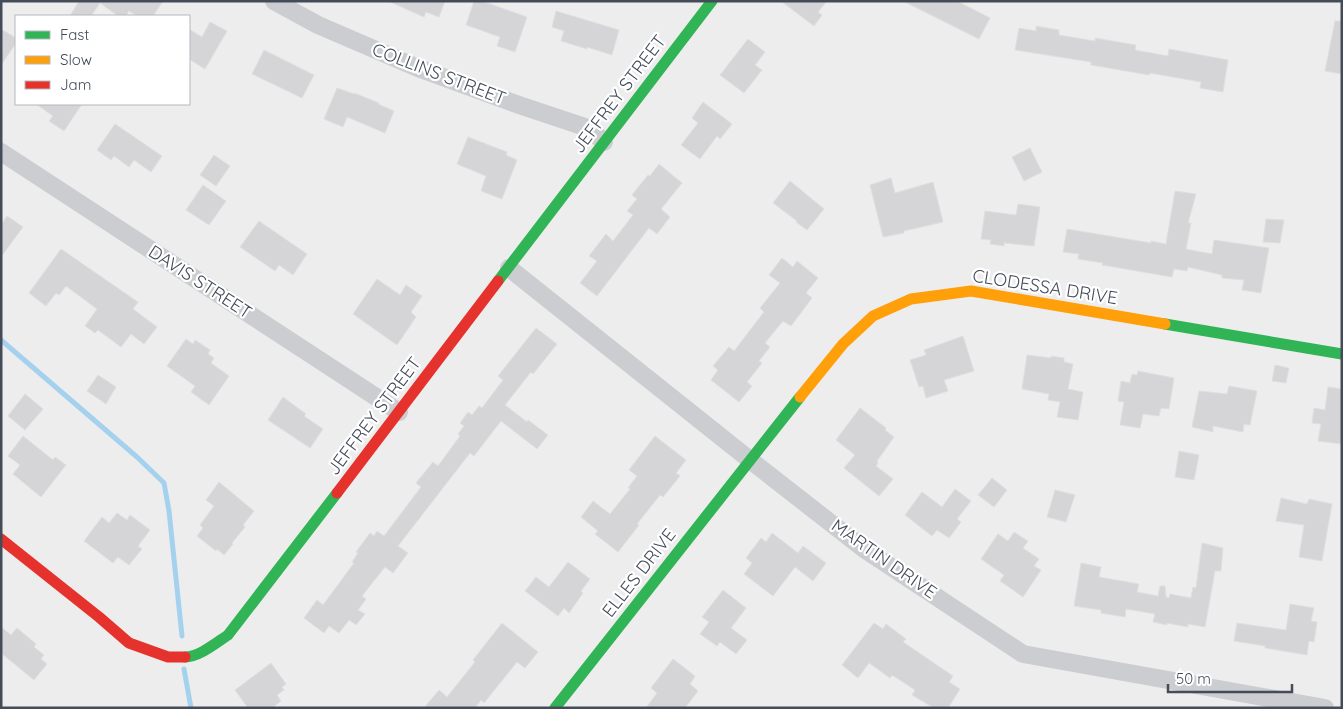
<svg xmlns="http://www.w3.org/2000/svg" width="1343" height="709" viewBox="0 0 1343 709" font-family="Quicksand,sans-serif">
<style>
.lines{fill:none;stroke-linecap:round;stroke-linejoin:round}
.stream{stroke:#a4d1ed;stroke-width:5}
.building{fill:#d5d5d7;stroke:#dfdfe0}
.street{stroke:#cbcdd1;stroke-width:18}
.fast{stroke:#30b455;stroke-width:11}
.slow{stroke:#ff9f0a;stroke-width:11}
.jam{stroke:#e5322d;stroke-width:11}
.labels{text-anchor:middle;stroke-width:4.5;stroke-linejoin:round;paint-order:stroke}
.street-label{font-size:18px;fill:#444c5a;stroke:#fff}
</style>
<rect width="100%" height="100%" fill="#eeeded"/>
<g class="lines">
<g class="stream">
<polyline points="1,340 137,457 164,483 169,511 182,636"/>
<polyline points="184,669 191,708"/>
</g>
</g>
<g class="building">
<polygon points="79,1 163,1 153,16 137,16 129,11 126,16 118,16 100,3 91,16 70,16"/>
<polygon points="388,1 445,1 439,17 426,12 424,17"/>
<polygon points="474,1 482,1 527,17 515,52 497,46 500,37 466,25"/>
<polygon points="781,1 827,1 818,12 822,15 814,26"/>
<polygon points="903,1 957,1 990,18 979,39"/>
<polygon points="556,11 619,30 612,55 587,47 587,49 561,41 564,31 552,27"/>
<polygon points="1335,21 1342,21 1342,74 1325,71"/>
<polygon points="210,22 227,31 205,69 189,59 189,29 202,37"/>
<polygon points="1036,26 1059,30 1059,35 1095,41 1095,38 1136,45 1135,50 1168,56 1169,49 1228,60 1223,92 1200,88 1201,82 1150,73 1149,75 1091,65 1091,62 1015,50 1019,28 1036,31"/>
<polygon points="1,29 16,38 16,43 1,65"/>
<polygon points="748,39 765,52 755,65 762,70 744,93 720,75"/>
<polygon points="264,50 314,75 302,98 252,74"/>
<polygon points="337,88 354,94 354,93 379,103 378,104 394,111 385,133 347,117 343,127 324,119"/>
<polygon points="703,102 732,124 720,139 717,136 700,159 681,145 698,123 692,118"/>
<polygon points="36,104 82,104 64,131 49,121 53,116"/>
<polygon points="115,124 162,156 151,172 134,160 129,167 114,156 111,160 97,150"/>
<polygon points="468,137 507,152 506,155 517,160 502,199 481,191 486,176 457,164"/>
<polygon points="1030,148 1042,172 1024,181 1012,157"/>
<polygon points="214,155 230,166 216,186 200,175"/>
<polygon points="659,164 682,183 661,209 670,217 657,234 649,228 597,296 580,283 597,261 589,256 606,234 613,241 633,215 627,211 637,199 632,195 648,175 650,176"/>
<polygon points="891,178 895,193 933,182 943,222 904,231 904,233 883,237 870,185"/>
<polygon points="790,181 824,209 807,230 796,222 797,221 773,203"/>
<polygon points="203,185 226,201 209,225 186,210"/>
<polygon points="1175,191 1196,194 1188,223 1191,223 1186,249 1212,254 1214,240 1269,248 1261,293 1242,290 1244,280 1222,278 1222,275 1188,267 1187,271 1174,269 1172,277 1102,265 1103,263 1078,259 1079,254 1063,252 1067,229 1151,243 1151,241 1166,244"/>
<polygon points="1018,204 1040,207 1034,246 1004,243 1004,246 990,244 991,240 981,239 985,211 1016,215"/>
<polygon points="7,216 23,227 1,257 1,225"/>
<polygon points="1266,219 1284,220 1280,243 1263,242"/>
<polygon points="259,221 307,254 293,275 279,265 275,271 240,247"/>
<polygon points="61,249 138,302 133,309 157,327 144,344 131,334 121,347 98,330 95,333 85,326 97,309 66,286 59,295 56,293 46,306 29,293"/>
<polygon points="782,258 793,267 797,261 818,278 806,293 812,298 791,326 783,321 765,343 770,347 759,361 762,363 747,382 752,386 739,402 711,380 718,370 713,366 729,347 734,351 764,312 760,308 780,283 769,275"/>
<polygon points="377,279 400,295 406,285 422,296 411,312 416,317 397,345 353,314"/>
<polygon points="536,328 557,344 533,374 531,372 505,405 527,422 528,420 548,435 537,449 501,421 474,456 470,453 398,546 408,553 393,573 385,567 362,596 366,599 358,610 365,614 356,625 349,620 339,633 329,626 324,633 304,618 317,600 323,605 354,563 352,562 358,553 356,552 370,533 374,536 377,531 384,536 421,487 416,483 433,462 438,466 460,436 458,434 464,426 460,423 468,412 472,415 479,406 482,408 503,380 498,376"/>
<polygon points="963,336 974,371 944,380 948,391 926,398 923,386 919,387 910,360 926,355 924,350"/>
<polygon points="186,339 193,344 195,340 210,350 208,354 214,358 211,363 229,376 209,405 191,392 195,386 167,366"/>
<polygon points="1027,355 1051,358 1051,356 1064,358 1064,362 1073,364 1068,389 1083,392 1078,420 1057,417 1060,402 1048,400 1049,394 1022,389"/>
<polygon points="1275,365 1289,368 1286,383 1272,381"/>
<polygon points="1138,371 1174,378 1169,409 1161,408 1159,416 1143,414 1140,428 1120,425 1124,402 1118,401 1121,381 1130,383 1132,374 1137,375"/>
<polygon points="98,375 116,387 106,404 87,391"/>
<polygon points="1229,386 1257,391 1250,425 1244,424 1243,432 1213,426 1213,432 1192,427 1199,391 1227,394"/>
<polygon points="1328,387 1342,389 1342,444 1318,441 1321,424 1312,423 1314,408 1325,410"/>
<polygon points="25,394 43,409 25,430 8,416"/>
<polygon points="283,397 306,414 304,416 323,429 310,448 268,420"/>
<polygon points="860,408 886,428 885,430 894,437 877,461 878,463 876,466 893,479 879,496 844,468 855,455 836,440"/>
<polygon points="23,436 53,460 55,457 66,465 41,497 13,474 20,465 8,456"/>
<polygon points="655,436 686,460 676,473 680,476 663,497 660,495 637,524 639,525 618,552 595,534 598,531 581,517 593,501 610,514 630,489 628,488 637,476 629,470"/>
<polygon points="1179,451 1199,455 1194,480 1175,477"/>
<polygon points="992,478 1007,490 994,507 978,495"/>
<polygon points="219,482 254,511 243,525 245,527 232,543 233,544 224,555 217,549 216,551 197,536 203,528 200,525 214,506 206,500"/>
<polygon points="955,489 971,501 957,519 961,522 949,538 937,530 932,536 905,515 922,492 942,507"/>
<polygon points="1055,490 1075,495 1066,522 1047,517"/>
<polygon points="1281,498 1307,504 1309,499 1332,504 1322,561 1299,557 1304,525 1276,521"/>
<polygon points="117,513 127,520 130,515 150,530 138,546 142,549 129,565 118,557 113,563 84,541 102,517 109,523"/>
<polygon points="1014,532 1028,541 1023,548 1039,559 1034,566 1041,570 1023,597 1000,581 1004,575 981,559 998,534 1008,541"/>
<polygon points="772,533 798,553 803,546 826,563 813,581 795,567 773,596 744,574 752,563 746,558 761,538 766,542"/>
<polygon points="1202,543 1223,548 1221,571 1215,571 1205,627 1188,624 1188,627 1167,623 1167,625 1153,622 1155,614 1126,609 1125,617 1101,613 1101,610 1074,606 1081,563 1101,567 1099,577 1139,584 1137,592 1158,596 1160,586 1165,586 1166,597 1169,598 1170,594 1191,598 1193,587 1196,588"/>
<polygon points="568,562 590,579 581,591 583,593 569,613 564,608 558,616 525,591 536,577 549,587"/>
<polygon points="723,590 746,608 731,628 747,640 736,654 720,642 717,646 700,634 709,622 702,617"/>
<polygon points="1290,604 1314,608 1311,621 1317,622 1314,642 1309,641 1307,655 1265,648 1265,646 1234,641 1237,623 1286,630"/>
<polygon points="502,623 538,652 525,668 517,662 484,703 481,700 475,708 424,708 439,690 447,697 475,662 473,660"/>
<polygon points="874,623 883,629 886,624 906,639 903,642 953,676 949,682 960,689 948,708 934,708 912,695 915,690 892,675 890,678 869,663 858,678 842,665"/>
<polygon points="1,627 11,635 17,628 36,644 34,647 44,655 41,659 47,664 34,680 1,653"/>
<polygon points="673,659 695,676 690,684 698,691 685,708 646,708 657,693 651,688"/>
<polygon points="271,663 286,684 282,687 284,690 277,695 281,701 272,708 248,708 235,690"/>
</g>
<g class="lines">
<g class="street">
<polyline points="274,1 318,25 418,68 519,105 585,127 593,132 604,142"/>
<polyline points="1,152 399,412"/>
<polyline points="509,268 750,460 864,549 1023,654 1325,708"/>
</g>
<g class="fast">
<polyline points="498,281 712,1"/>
<polyline points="1165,324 1342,354"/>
<path d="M185 657C199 657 216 643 228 635L337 493"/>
<polyline points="555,708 800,397"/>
</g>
<polyline class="slow" points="800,397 843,344 873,316 911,299 971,291 1165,324"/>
<g class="jam">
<polyline points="337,493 498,281"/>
<polyline points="1,539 99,617 129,643 168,657 185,657"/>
</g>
</g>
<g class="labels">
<g class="street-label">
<text transform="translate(439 74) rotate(21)" y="6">COLLINS STREET</text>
<text transform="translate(619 94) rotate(-53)" y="6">JEFFREY STREET</text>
<text transform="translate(200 282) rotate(33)" y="6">DAVIS STREET</text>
<text transform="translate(1045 287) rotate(9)" y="6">CLODESSA DRIVE</text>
<text transform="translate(374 416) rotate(-53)" y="6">JEFFREY STREET</text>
<text transform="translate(884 559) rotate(35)" y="6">MARTIN DRIVE</text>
<text transform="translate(639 573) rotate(-52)" y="6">ELLES DRIVE</text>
</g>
</g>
<rect width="1343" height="709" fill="none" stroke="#444c5a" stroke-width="5"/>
<rect x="15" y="15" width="175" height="90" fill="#ffffff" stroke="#b4b7bd"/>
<rect x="25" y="31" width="25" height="8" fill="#30b455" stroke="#b4b7bd"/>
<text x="60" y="40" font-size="15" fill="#444c5a">Fast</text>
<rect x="25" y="56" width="25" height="8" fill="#ff9f0a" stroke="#b4b7bd"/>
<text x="60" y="65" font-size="15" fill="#444c5a">Slow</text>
<rect x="25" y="81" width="25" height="8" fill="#e5322d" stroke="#b4b7bd"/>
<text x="60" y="90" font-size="15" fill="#444c5a">Jam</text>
<path d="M1168 684v8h124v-8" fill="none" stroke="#444c5a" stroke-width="2.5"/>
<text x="1176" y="684" font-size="15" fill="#444c5a" stroke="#ffffff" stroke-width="4" paint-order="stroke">50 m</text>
</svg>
